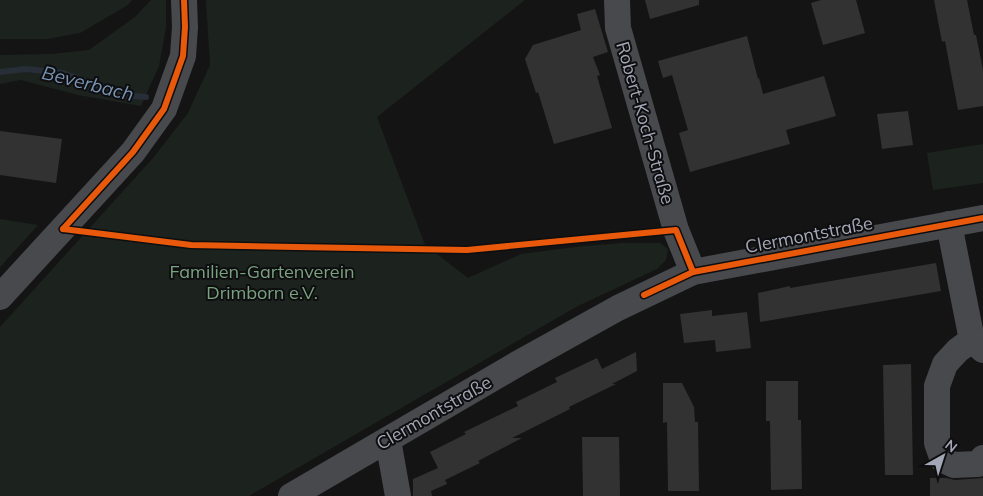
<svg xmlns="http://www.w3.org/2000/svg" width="983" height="496" viewBox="0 0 983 496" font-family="Mulish,sans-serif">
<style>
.green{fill:#1c231e}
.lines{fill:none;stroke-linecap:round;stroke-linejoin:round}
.stream{stroke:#272e37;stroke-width:6}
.building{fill:#323233}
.minor{stroke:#48494d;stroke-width:26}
.cycleway-casing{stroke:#0e0e10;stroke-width:9}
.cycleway{stroke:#e8590c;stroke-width:6}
.labels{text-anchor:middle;stroke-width:4;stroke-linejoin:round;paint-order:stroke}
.street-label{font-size:18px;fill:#a4a8b6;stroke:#0e0e10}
.park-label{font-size:18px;fill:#7aa27f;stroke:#0e0e10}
.water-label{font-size:19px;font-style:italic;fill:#7994b4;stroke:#0e0e10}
</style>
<rect width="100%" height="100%" fill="#141414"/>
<g class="green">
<polygon points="0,0 132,0 128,5 80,33 47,39 0,39"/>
<polygon points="151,0 166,0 166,27 159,66 141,106 78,95 21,80 0,84 0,55 51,54 89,50 135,17"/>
<polygon points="206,0 525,0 377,117 425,245 468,278 521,254 575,247 622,243 660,243 668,249 666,260 657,269 576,307 249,496 0,496 0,327 153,158 188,113 210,65"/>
<polygon points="983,144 983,183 933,190 927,153"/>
<polygon points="0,219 38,225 0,267"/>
</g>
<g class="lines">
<polyline class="stream" points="0,72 26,69 63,73 124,95 146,97"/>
</g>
<g class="building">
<polygon points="645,0 699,0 699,5 650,19"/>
<polygon points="821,0 856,0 865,33 823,45 811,3"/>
<polygon points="934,0 967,0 974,35 976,35 983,70 983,106 958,110 945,41 942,42"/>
<polygon points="595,9 608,52 593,57 600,75 597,76 612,128 554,144 538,92 536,93 525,59 533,45 581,30 577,14"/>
<polygon points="747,36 758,79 759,78 763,94 824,76 836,116 786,130 790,144 690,172 679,133 688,130 672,75 663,78 658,61"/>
<polygon points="908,111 913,145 882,149 877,114"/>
<polygon points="0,131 62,139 56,183 0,175"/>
<polygon points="936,263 941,291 760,322 758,293 790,286 790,288"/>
<polygon points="712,310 712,316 747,312 751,348 716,352 715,340 684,343 680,314"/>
<polygon points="636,352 637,371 612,384 616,384 569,407 570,409 512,438 522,438 478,461 480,463 445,480 447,484 431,491 432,496 413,496 413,479 438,468 430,452 466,434 464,432 518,406 516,402 557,382 555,378 597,358 602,369"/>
<polygon points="911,364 913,475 885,475 883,365"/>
<polygon points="766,381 798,381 798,420 801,420 802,489 771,490 770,421 766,421"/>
<polygon points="663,383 682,383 694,407 695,422 698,422 699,491 668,491 667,422 663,423"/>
<polygon points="582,437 619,437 620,496 583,496"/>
<polygon points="930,478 946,478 955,480 983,478 983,496 930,496"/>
</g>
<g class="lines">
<g class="minor">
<polyline points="617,0 618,28 676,230 693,272"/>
<polyline points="949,224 972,340 983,350"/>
<polyline points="0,297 133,152 164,109 183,56 185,27 184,0"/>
<polyline points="972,340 958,350 945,364 937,386 937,443 943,460 954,465 978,464 983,458"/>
<polyline points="388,440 398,496"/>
<polyline points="291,496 519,363 618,308 693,272 983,218"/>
</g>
<defs>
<g id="cycleway">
<polyline points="63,229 191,245 467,250 676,230 693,272"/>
<polyline points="63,229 133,152 164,109 183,56 185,27 184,0"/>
<polyline points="644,295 693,272 983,218"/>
</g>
</defs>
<use href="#cycleway" class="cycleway-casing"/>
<use href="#cycleway" class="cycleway"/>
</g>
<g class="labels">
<g class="street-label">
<text transform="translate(645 123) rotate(74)" y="6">Robert-Koch-Straße</text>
<text transform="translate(809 235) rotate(-11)" y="6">Clermontstraße</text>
<text transform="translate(434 413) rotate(-30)" y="6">Clermontstraße</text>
</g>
<g class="park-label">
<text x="262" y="278">Familien-Gartenverein<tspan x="262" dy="21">Drimborn e.V.</tspan></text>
</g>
<g class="water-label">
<text transform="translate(88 83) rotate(14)" y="7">Beverbach</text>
</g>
</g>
<g transform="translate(943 456) rotate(39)" stroke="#0e0e10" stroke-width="4" paint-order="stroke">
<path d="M0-4L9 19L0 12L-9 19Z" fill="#a4a8b6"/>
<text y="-8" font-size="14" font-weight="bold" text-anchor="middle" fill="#a4a8b6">N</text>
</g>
</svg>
